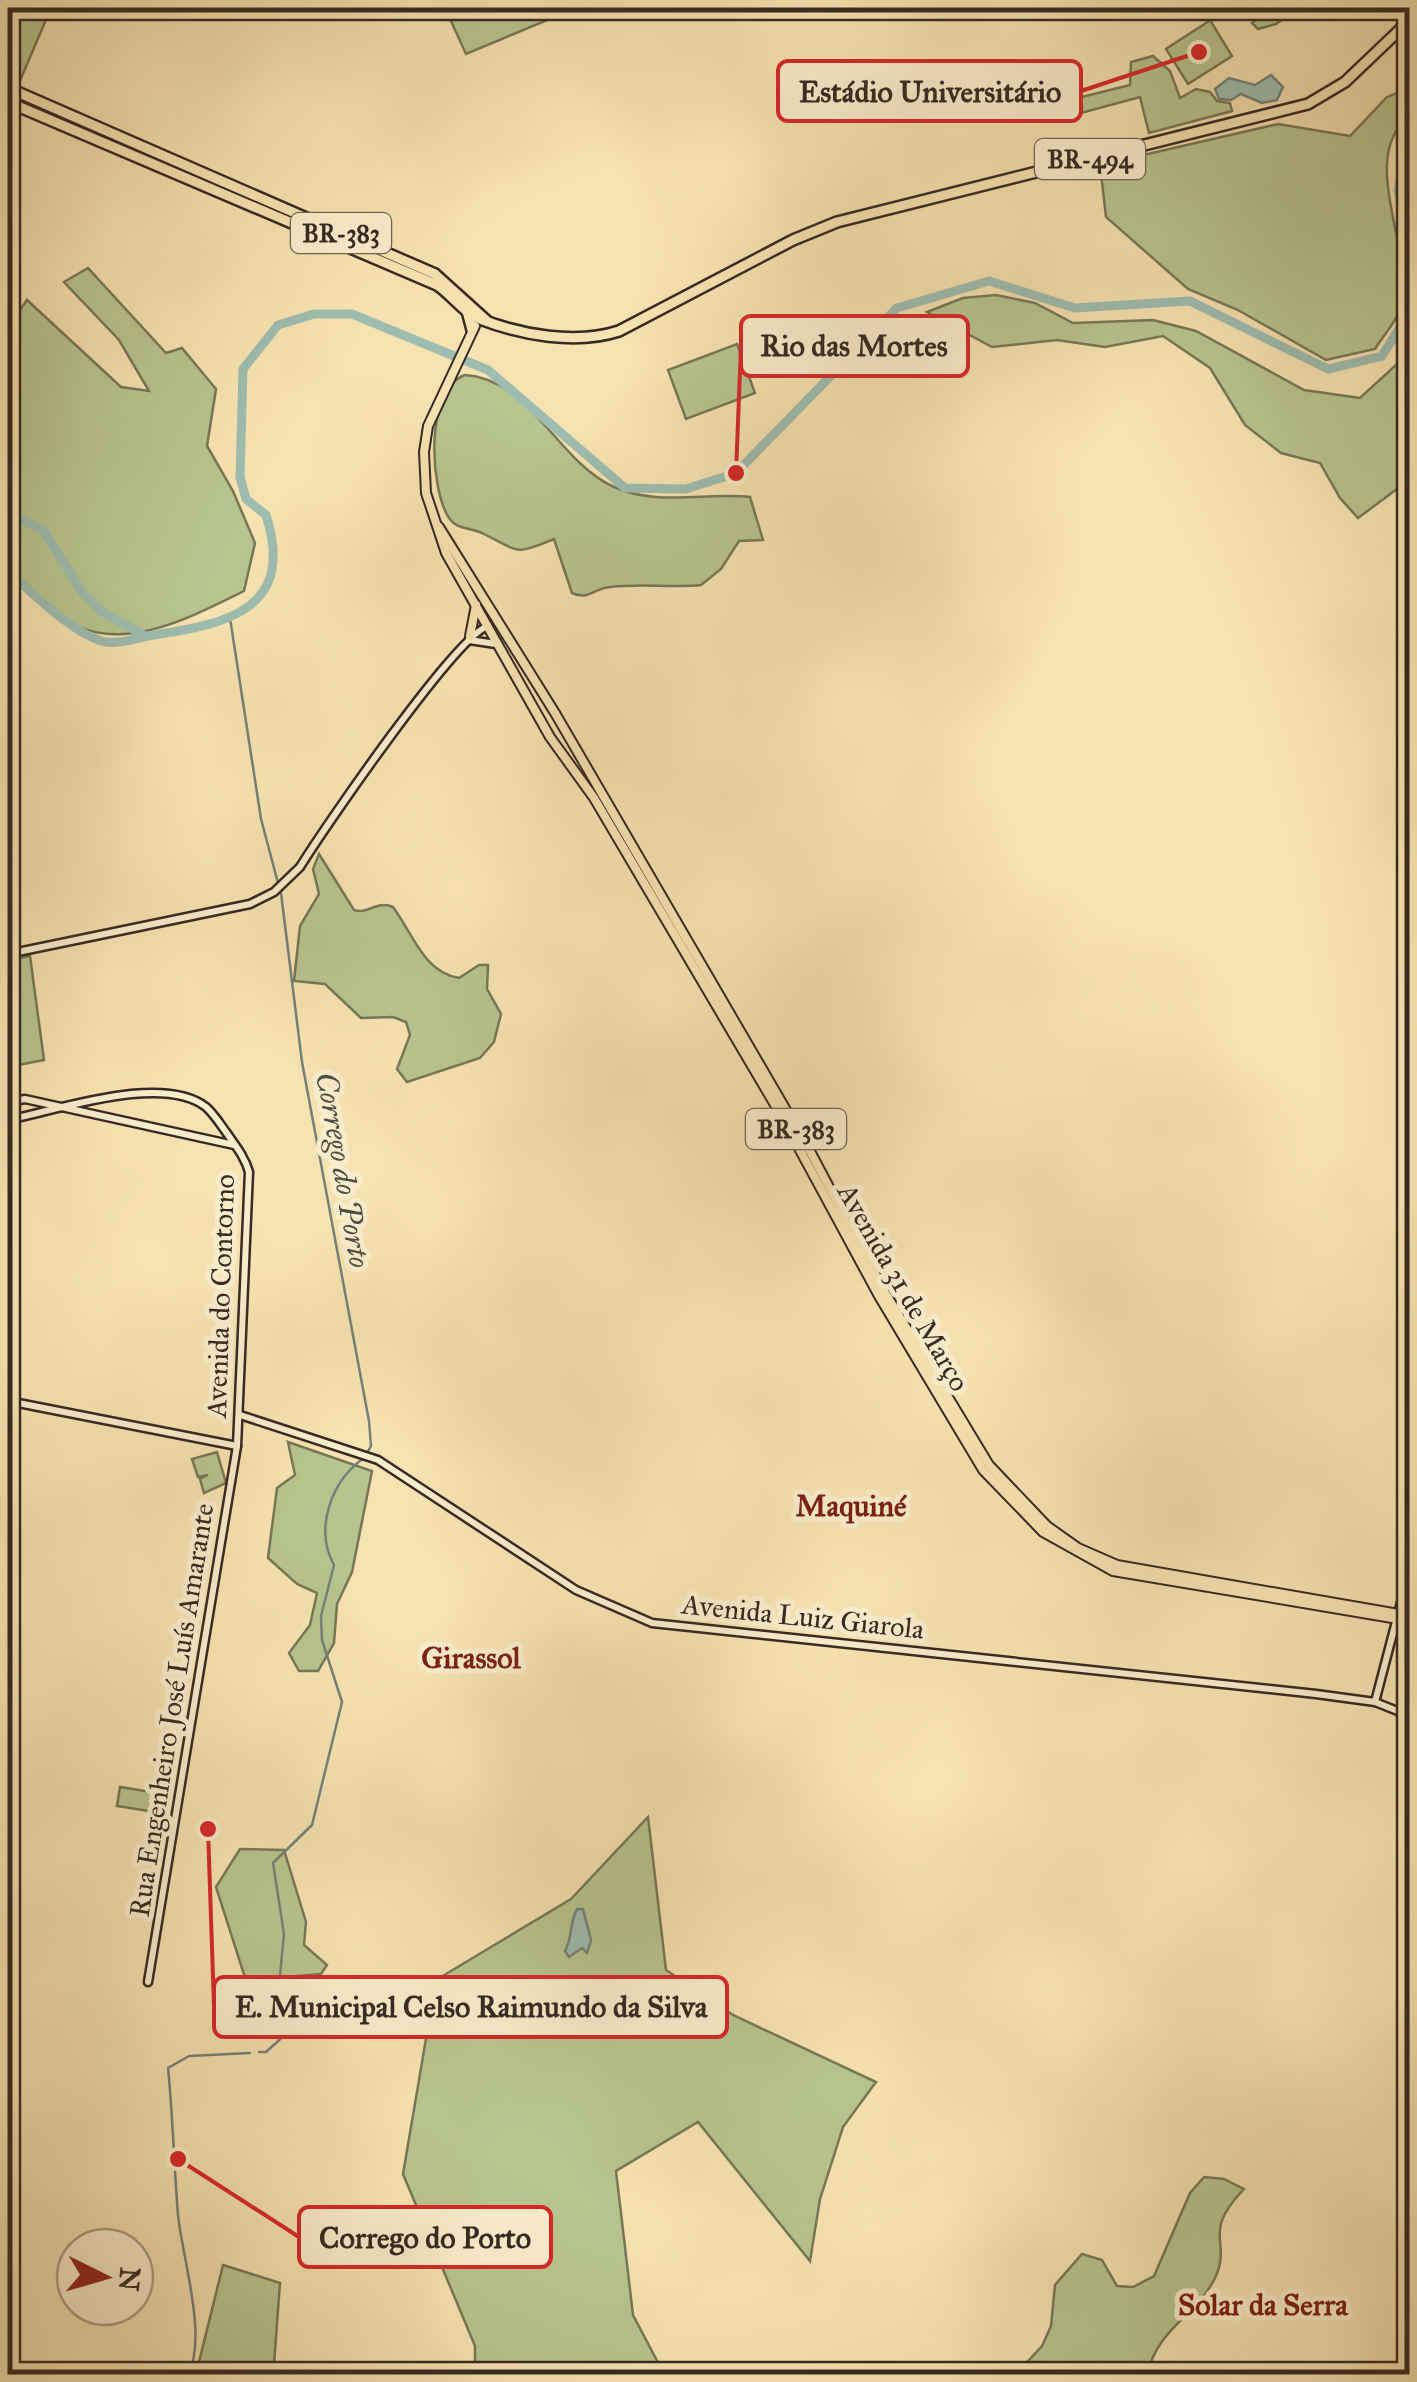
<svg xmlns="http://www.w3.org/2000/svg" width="1417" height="2382" viewBox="0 0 1417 2382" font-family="'IM FELL Great Primer',serif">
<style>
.green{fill:#b8c58f;stroke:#777859;stroke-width:2.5}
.water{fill:#9ebdb0;stroke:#748278;stroke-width:2.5}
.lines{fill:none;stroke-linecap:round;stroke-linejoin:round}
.stream{stroke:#748278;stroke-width:2.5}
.river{stroke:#9ebdb0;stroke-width:9}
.secondary-casing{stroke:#362a23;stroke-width:11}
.primary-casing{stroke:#362a23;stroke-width:12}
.highway-casing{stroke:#362a23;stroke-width:14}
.secondary{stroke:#faedcc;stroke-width:6}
.primary{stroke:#f7e3b1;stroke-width:8}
.highway{stroke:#f7e3b1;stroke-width:9}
.labels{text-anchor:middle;stroke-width:10;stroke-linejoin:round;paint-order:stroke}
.shield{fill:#faedcc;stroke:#716456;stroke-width:2.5}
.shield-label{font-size:25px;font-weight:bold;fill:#362a23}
.street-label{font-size:28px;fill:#362a23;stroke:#faedcc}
.water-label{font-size:30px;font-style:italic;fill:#504f46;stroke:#faedcc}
.neighbourhood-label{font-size:30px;font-weight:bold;fill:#7a1f14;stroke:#faedcc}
.leader{fill:none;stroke:#d62828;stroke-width:4}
.callout-dot{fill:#d62828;stroke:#faedcc;stroke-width:4}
.callout{fill:#faedcc;stroke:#d62828;stroke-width:4}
.callout-label{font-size:30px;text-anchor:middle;font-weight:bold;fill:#362a23}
</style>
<rect width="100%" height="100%" fill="#f7e3b1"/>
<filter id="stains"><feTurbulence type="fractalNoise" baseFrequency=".002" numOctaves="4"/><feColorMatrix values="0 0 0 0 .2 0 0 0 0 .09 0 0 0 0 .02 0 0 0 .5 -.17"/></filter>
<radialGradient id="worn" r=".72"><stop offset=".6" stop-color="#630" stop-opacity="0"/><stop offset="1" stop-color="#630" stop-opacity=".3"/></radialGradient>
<g class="green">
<polygon points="15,8 51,8 19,83 8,78 8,24"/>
<polygon points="445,8 576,8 466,54"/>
<polygon points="1262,8 1252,16 1210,20 1232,56 1188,84 1166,49 1209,21 1210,15"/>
<polygon points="1268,8 1298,8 1276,24 1258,29 1252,23"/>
<polygon points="1153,56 1170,71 1180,98 1196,89 1210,92 1217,101 1230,103 1232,111 1149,133 1140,97 1081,113 1078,98 1130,85 1131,62"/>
<path d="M1409 88V118C1356 155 1417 257 1401 308 1396 322 1383 336 1375 349L1326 360 1238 310 1188 289 1106 217 1100 165 1278 124 1350 136 1387 97Z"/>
<path d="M88 268 166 353 182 348 216 389 207 446 233 491 255 543 244 591C193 616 122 655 68 621 47 607 27 588 8 572V292L18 313 27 300 121 387 149 391 119 340 64 282Z"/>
<polygon points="996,295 1035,303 1073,323 1153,320 1196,331 1304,390 1360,398 1409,353 1409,480 1358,518 1340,498 1320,463 1281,453 1245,425 1210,368 1163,336 1105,347 1057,340 992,347 927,312 963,298"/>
<polygon points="737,344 755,393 686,419 668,370"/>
<path d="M465 375C530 379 558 461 612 486 656 507 705 492 750 497L763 540 739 541 721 569 701 585C670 588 641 583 610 587 594 588 589 601 572 593L554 539C514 555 522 553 484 534 472 527 458 531 449 518 430 489 424 390 465 375Z"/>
<path d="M319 854 354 910C367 915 377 900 393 907 412 932 423 972 459 978L479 965H488L487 989 501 1014 494 1042 480 1058 407 1082 397 1069 410 1035 406 1022 393 1017 361 1018 325 984 294 981 300 926 319 894 313 869Z"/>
<polygon points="30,956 44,1060 8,1067 8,960"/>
<polygon points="288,1442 372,1471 352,1572 337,1604 334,1643 318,1671 299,1671 289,1653 310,1625 317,1593 297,1584 268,1558 277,1488 295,1475"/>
<polygon points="217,1452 226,1483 204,1493 200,1479 208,1475 198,1477 192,1459"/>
<polygon points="120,1787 158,1793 155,1812 117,1806"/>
<polygon points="648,1817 666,1970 733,2015 876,2082 843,2127 820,2199 810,2261 698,2122 616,2171 633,2315 664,2374 475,2374 475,2346 403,2174 436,1980 571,1899"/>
<polygon points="240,1849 284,1850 306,1922 304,1945 327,1965 321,1974 273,1978 271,2009 263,2034 216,1887"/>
<path d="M1204 2177 1224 2179 1244 2189C1199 2236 1234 2240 1214 2280 1194 2318 1159 2327 1147 2374H1016L1042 2346 1051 2326 1055 2285 1082 2254 1102 2260 1117 2286 1133 2287 1154 2276 1190 2193Z"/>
<polygon points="223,2265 280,2283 274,2364 278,2374 196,2374"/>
</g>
<g class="water">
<polygon points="1271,75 1283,87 1277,100 1262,103 1241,94 1231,100 1219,99 1215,89 1229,78 1255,85"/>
<path d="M577 1909H583L591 1940 587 1953 582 1948 569 1957 565 1951C573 1936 569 1924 577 1909Z"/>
</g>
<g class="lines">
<g class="stream">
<polyline points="230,618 261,819 278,883"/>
<polyline points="281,893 302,1062 369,1421 371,1446 367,1453"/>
<path d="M259 2052H266L288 2032 294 2007 279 1985 284 1934 273 1863 312 1825 342 1702 322 1640 321 1616 334 1565C314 1529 331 1481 364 1458"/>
<path d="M188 2374C208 2338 182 2256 178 2215 174 2166 173 2117 168 2068L189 2056 250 2053"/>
</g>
<g class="river">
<polyline points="1410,134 1398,190 1410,243"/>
<polyline points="8,513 43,530 82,592 102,612 145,636"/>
<path d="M8 572C35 594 67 629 101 641 117 646 138 637 154 635 229 624 296 608 266 515L246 499 240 477 243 369 278 325 314 314H352L488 370 625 488 686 489 736 473 897 308 989 281 1075 308 1190 301 1328 369 1382 356 1410 311"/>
</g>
<defs>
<g id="secondary">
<polyline points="469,640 496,644"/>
<path d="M8 954 250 904 274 892 300 867C324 828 456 636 488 626"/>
<polyline points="8,1102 25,1099 234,1145"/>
<path d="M8 1120C58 1110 163 1073 206 1107 214 1114 220 1124 226 1132 235 1145 245 1157 249 1172L237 1446 148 1982"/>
<polyline points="8,1375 15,1402"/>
<polyline points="8,1401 237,1446"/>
<polyline points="240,1415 378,1460 576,1590 652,1623 1316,1694 1375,1702 1410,1716"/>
<polyline points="1375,1702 1410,1568"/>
</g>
<g id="primary">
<polyline points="475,326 428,426 424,452 426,493 446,553 550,737 594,798 781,1115 879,1296 983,1470 1043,1532 1113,1571 1410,1621"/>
<polyline points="439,527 555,713 811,1153 884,1291 989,1465 1047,1526 1078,1548 1117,1565 1410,1616"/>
<polyline points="470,636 476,605"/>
</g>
<g id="highway">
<polyline points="8,88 435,274 486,320"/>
<path d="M8 102 437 285C451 294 465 314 480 319 521 335 576 345 619 331L793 240 837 222 1308 104 1345 82 1410 20"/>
<polyline points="467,311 472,330"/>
</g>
</defs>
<use href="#secondary" class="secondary-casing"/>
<use href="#primary" class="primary-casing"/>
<use href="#highway" class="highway-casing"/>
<use href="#secondary" class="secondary"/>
<use href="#primary" class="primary"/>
<use href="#highway" class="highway"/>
</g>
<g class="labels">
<g class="shield">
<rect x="1035" y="139" width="110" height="40" rx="8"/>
<rect x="291" y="213" width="100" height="40" rx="8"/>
<rect x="746" y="1109" width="100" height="40" rx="8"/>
</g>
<g class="shield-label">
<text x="1090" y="168">BR-494</text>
<text x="341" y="242">BR-383</text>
<text x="796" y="1138">BR-383</text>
</g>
<g class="street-label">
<text transform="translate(904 1287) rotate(60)" y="10">Avenida 31 de Março</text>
<text transform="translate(220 1296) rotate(-88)" y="10">Avenida do Contorno</text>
<text transform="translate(803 1616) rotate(6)" y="10">Avenida Luiz Giarola</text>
<text transform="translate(171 1710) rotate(-81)" y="10">Rua Engenheiro José Luís Amarante</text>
</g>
<g class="water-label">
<text transform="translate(343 1170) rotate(80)" y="10">Corrego do Porto</text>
</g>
<g class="neighbourhood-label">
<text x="851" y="1516">Maquiné</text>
<text x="471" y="1668">Girassol</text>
<text x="1263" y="2315">Solar da Serra</text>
</g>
</g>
<path class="leader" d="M1199 52L1081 91M736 473L741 346M208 1829L214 2007M178 2159L299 2237"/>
<g class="callout-dot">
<circle cx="1199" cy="52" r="10"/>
<circle cx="736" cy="473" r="10"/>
<circle cx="208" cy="1829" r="10"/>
<circle cx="178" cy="2159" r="10"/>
</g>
<g class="callout">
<rect x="778" y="61" width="303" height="60" rx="10"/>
<rect x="741" y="316" width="227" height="60" rx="10"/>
<rect x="214" y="1977" width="513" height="60" rx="10"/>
<rect x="299" y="2207" width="252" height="60" rx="10"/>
</g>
<g class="callout-label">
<text x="930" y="102">Estádio Universitário</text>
<text x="854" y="356">Rio das Mortes</text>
<text x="471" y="2017">E. Municipal Celso Raimundo da Silva</text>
<text x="425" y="2248">Corrego do Porto</text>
</g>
<rect width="1417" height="2382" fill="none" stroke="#f7e3b1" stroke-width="40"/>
<rect x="10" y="10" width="1397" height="2362" fill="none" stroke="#362a23" stroke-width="5"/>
<rect x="20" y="20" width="1377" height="2342" fill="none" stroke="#362a23" stroke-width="2.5"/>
<g transform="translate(105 2277) rotate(95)"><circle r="48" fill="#faedcc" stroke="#ac9f88" stroke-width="2.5"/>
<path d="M0-8L18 38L0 25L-18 38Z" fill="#8f2418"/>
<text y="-15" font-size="28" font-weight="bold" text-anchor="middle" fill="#362a23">N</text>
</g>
<rect width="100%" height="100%" filter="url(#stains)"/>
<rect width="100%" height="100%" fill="url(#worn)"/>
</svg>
